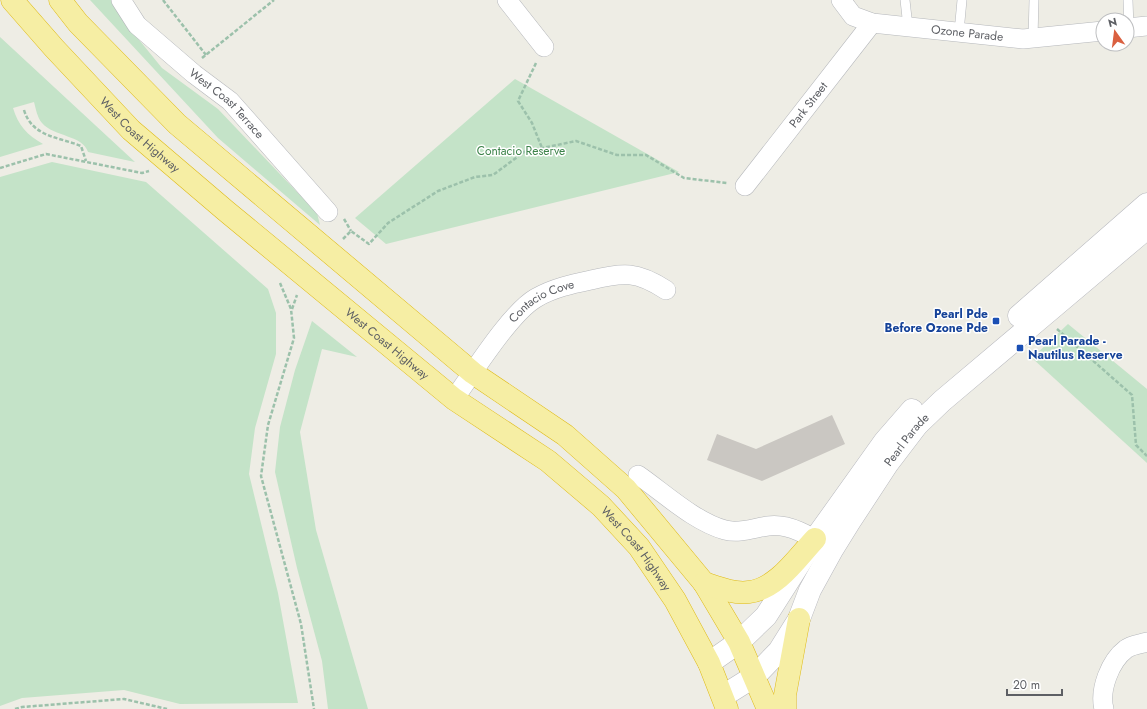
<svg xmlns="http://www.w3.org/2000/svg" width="1147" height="709" viewBox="0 0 1147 709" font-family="Jost,sans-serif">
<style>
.green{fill:#c4e3c8}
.building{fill:#cac7c2}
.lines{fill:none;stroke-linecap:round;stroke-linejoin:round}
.service-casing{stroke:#b5b7bb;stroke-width:10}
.minor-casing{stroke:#b5b7bb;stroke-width:20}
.secondary-casing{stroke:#b7b8be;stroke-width:23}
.trunk-casing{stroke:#dfba15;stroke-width:23}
.path{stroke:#9cc1ab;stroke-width:2.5;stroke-dasharray:4 2;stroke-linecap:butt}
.service{stroke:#fff;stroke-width:9}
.minor{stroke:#fff;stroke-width:19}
.secondary{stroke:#fff;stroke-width:22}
.trunk{stroke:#f6eea4;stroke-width:22}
.transit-dot{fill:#1a4fb4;stroke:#fff;stroke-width:1.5}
.labels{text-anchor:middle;stroke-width:3;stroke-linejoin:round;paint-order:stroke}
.street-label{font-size:12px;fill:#5d5f64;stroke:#fff}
.park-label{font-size:12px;fill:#3d834a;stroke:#fff}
.transit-label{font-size:12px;font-weight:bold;fill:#164399;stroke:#fff;text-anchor:end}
</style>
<rect width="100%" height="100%" fill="#eeede5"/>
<g class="green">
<polygon points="90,0 112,0 127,25 162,68 218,109 317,213 320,225 218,138"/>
<path d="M0 37 135 162 88 152C83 135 54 137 42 123 37 117 36 109 34 102L13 108C18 125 27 135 43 144L0 157Z"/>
<polygon points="515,79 679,172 386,244 355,218"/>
<polygon points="52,162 146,182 268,289 276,313 276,354 255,428 249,474 278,593 298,703 180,704 124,690 22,698 0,706 0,177"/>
<polygon points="312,321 357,357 322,349 300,432 316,530 368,709 328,709 322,661 297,568 275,472 280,427 295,370"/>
<polygon points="1068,324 1147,389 1147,463 1032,358"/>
</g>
<polygon class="building" points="832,415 845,444 762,481 707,460 717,434 756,449"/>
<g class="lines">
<defs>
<g id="service">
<polyline points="905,0 908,27"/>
<polyline points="1128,0 1129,28"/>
<polyline points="959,32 962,0"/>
<polyline points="1033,38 1034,0"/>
</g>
<g id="minor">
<path id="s1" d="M121 0 137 25 194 74 230 101 328 212"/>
<polyline points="507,0 544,47"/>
<path id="s2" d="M841 0 853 16 872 23 1023 39 1103 31"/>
<polyline points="1127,28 1147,26"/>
<path id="s3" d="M745 186 872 23"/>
<path id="s4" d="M454 399C473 373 510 313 536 298 553 288 572 284 591 280 623 272 637 271 666 290"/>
<path d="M638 475C664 493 695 522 725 530 739 534 754 528 768 526 789 523 810 536 827 547"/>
<path d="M1104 709C1099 690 1110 661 1126 649 1131 645 1141 644 1147 642"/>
</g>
<g id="secondary">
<polyline points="1019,316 1147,204"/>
<polyline points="709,663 739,642 766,616 815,539 885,441 912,410"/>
<path id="s5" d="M723 696 755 676 779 651 799 619 810 590 832 550 850 521 888 463 917 425 942 401 1147 228"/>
</g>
<g id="trunk">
<path id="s6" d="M12 0 54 48 131 130 226 211 454 399 548 461 601 506 639 547 675 600 709 663 727 709"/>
<polyline points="60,0 78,23 177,124 473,373 565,435 626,489 704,583 739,642 768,709"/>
<path d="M704 583C719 588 734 594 749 592 777 589 797 558 815 539"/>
<polyline points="785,709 785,695 799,619"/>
</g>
</defs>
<use href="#service" class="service-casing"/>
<use href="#minor" class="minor-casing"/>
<use href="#secondary" class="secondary-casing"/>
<use href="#trunk" class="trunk-casing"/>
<g class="path">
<polyline points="163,0 206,55"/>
<polyline points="202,58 274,0"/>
<polyline points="536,63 518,101 532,123 542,148"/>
<path d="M24 110C32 137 59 137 81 146L86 161"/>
<polyline points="0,168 46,154 142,173 149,171"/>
<polyline points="344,219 351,231"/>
<polyline points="343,239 351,231 369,244 388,223 438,191 475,177 493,175 524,152 576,141 617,155 646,155 684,178 727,183"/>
<polyline points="280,283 291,309 294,338 268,425 261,476 301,624 314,709"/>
<polyline points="292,309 297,295"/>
<polyline points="1057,329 1132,395 1136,445 1147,456"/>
<polyline points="15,709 22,707 124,699 167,709"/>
</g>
<use href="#service" class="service"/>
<use href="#minor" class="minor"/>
<use href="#secondary" class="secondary"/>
<use href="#trunk" class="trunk"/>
</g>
<g class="transit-dot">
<rect x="992" y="317" width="8" height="8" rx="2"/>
<rect x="1016" y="344" width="8" height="8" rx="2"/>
</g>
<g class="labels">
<g class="street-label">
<text dy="4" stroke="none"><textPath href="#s2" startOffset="136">Ozone Parade</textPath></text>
<text dy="4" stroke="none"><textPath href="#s1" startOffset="149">West Coast Terrace</textPath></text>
<text dy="4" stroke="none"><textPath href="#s3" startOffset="103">Park Street</textPath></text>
<text dy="4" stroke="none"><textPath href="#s6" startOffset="186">West Coast Highway</textPath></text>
<text dy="4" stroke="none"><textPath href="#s4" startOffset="134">Contacio Cove</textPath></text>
<text dy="4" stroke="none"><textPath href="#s6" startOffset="510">West Coast Highway</textPath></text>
<text dy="4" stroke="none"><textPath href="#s5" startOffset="320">Pearl Parade</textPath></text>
<text dy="4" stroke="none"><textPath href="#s6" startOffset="834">West Coast Highway</textPath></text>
</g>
<g class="park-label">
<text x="521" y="155">Contacio Reserve</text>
</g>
<g class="transit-label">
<text x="988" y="318">Pearl Pde<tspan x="988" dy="14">Before Ozone Pde</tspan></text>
<text x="1028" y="345" text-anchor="start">Pearl Parade -<tspan x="1028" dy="14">Nautilus Reserve</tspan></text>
</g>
</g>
<g transform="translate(1115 32) rotate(346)"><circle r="19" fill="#ffffff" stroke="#bebfc1"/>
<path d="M0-3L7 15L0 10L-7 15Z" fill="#da6040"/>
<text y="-6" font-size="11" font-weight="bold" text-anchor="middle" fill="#5d5f64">N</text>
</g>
<path d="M1007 689v6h55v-6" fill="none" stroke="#5d5f64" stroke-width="2"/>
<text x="1013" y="689" font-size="12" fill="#5d5f64" stroke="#ffffff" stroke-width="3" paint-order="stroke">20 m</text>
</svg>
